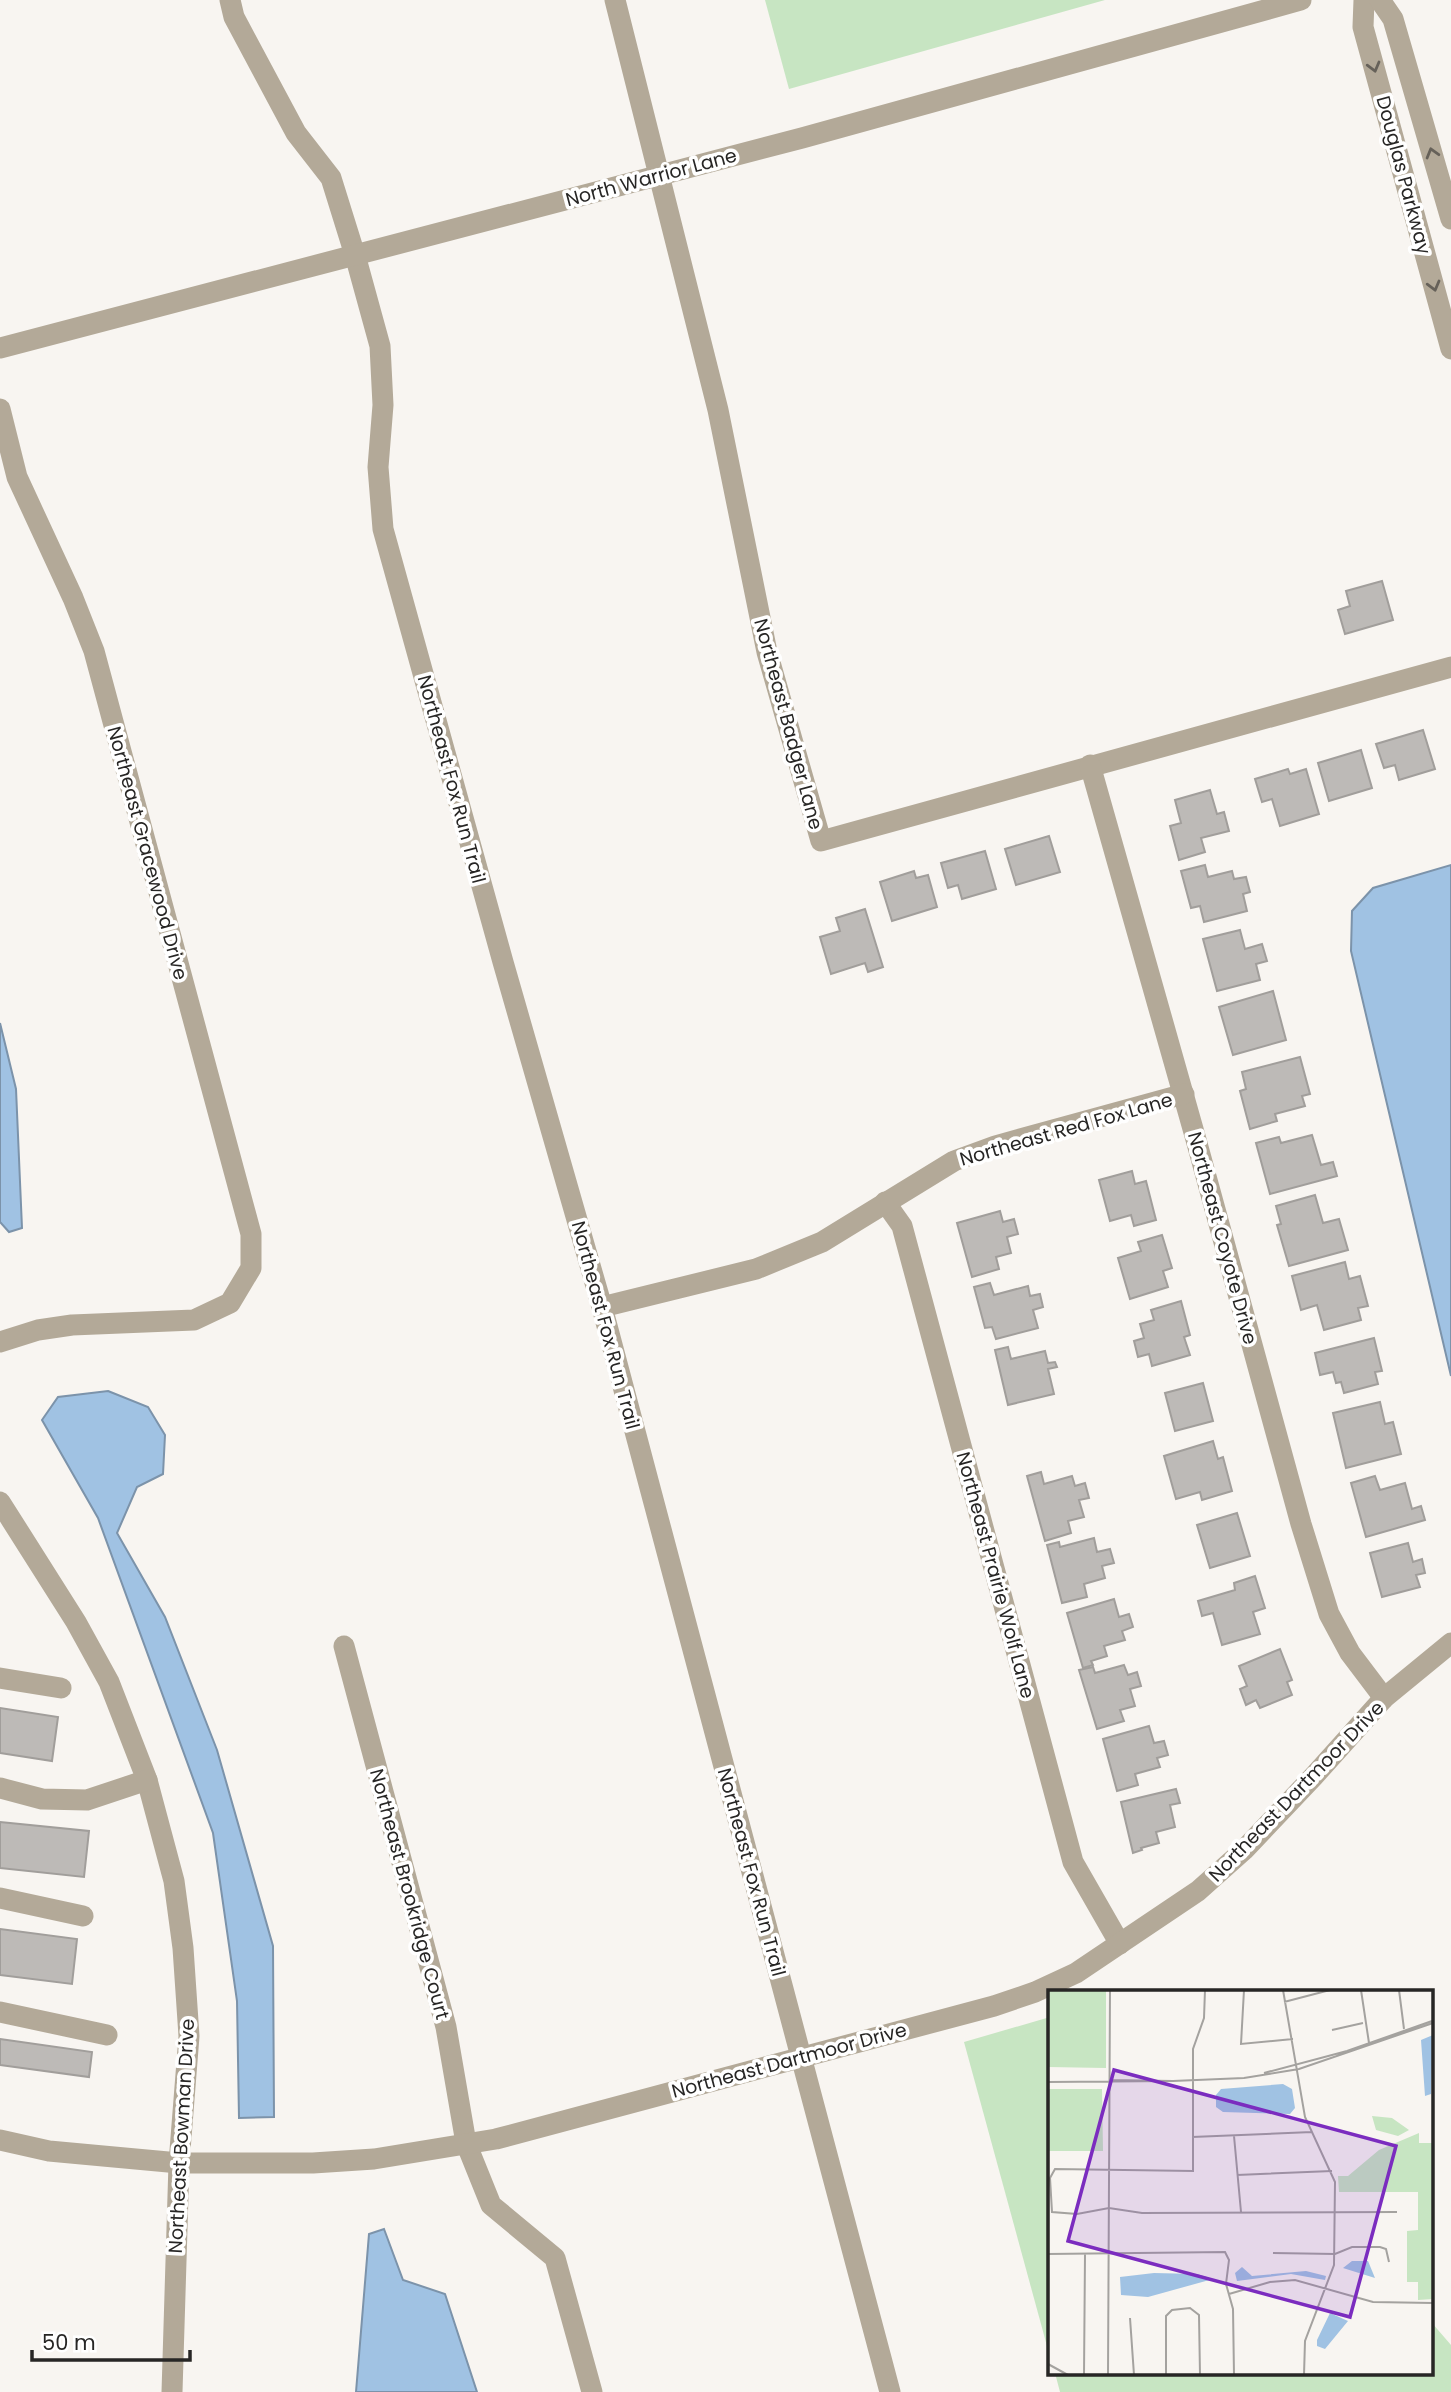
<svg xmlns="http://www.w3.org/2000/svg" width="1451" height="2392" viewBox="0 0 1451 2392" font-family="Poppins,sans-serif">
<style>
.green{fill:#c7e5c2}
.water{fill:#a0c2e3;stroke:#7c93aa;stroke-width:2}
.building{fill:#bdbab7;stroke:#a19e9b;stroke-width:2}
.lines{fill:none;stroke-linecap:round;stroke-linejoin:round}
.minor{stroke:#b3a998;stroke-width:21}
.oneway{stroke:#666159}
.labels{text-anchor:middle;stroke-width:7;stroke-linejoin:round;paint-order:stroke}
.street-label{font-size:19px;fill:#272625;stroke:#fff}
.inset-road{fill:none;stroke:#a4a29f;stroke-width:2}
.view{fill:#7b2cbf;fill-opacity:0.15;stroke:#7b2cbf;stroke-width:3.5}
.inset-edge{fill:none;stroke:#272625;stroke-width:3.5}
</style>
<rect width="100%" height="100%" fill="#f8f5f1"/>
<g class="green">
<polygon points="765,0 1105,0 789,89"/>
<polygon points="1050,2017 1050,2357 964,2042"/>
<polygon points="1432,2323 1451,2345 1451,2392 1060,2392 1055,2373 1432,2373"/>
</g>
<g class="water">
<polygon points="1451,865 1451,1376 1351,951 1352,911 1373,888"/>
<polygon points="0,1023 16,1089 22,1228 9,1232 0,1222"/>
<polygon points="108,1391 148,1407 165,1435 163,1474 137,1487 117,1533 165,1617 217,1750 273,1946 274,2117 239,2118 237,2001 213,1833 98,1518 42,1420 58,1397"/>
<polygon points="384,2229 403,2280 445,2294 477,2392 356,2392 369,2234"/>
</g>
<g class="building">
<polygon points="1382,581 1393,620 1345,634 1338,610 1350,606 1346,591"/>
<polygon points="1423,730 1435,769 1399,780 1395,765 1384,768 1376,744"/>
<polygon points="1361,750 1372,788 1329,801 1318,763"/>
<polygon points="1288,769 1290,774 1306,769 1319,814 1280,826 1272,799 1262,802 1255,779"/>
<polygon points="1210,790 1217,814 1224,812 1229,831 1201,838 1205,852 1179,860 1170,826 1181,823 1175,800"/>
<polygon points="1049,836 1060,872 1016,885 1005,849"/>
<polygon points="985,851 996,889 962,899 958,885 948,888 941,863"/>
<polygon points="1205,865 1208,877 1232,871 1234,879 1246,877 1250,892 1243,894 1247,911 1204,922 1200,906 1191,908 1181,871"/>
<polygon points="914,871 916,878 928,875 937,907 892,921 880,882"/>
<polygon points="865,909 883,967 868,972 865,963 831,974 820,937 840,931 836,918"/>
<polygon points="1240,930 1245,949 1262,944 1267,961 1256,964 1260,980 1217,991 1203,939"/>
<polygon points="1273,991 1286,1040 1233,1055 1219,1007"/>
<polygon points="1300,1057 1310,1094 1302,1096 1305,1106 1275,1114 1277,1121 1250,1129 1240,1091 1246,1089 1242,1072"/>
<polygon points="1312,1135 1321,1165 1333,1162 1337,1176 1270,1194 1256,1143 1279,1137 1281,1143"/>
<polygon points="1132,1171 1135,1184 1146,1181 1156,1220 1134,1226 1131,1215 1110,1221 1099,1180"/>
<polygon points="1315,1195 1323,1223 1339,1219 1348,1250 1289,1266 1277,1225 1281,1224 1276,1206"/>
<polygon points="1000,1211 1003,1222 1014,1219 1018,1234 1007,1237 1011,1253 996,1257 999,1269 972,1277 957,1223"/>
<polygon points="1162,1235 1172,1268 1163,1271 1168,1287 1130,1299 1118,1258 1141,1251 1138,1242"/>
<polygon points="1345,1262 1349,1279 1360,1276 1368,1306 1358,1308 1361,1320 1324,1330 1317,1305 1301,1310 1292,1276"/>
<polygon points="990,1283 994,1295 1028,1286 1030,1296 1040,1294 1043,1307 1033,1310 1038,1328 996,1339 992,1327 985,1328 974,1287"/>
<polygon points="1181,1301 1190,1335 1184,1337 1190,1355 1152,1366 1149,1354 1138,1357 1134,1341 1144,1338 1140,1324 1154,1320 1151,1310"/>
<polygon points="1374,1338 1382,1371 1375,1372 1378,1384 1344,1393 1341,1382 1336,1383 1333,1372 1320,1375 1315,1353"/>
<polygon points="1008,1347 1011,1359 1045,1351 1048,1363 1055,1362 1057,1367 1048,1369 1054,1394 1008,1405 995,1350"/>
<polygon points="1203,1383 1213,1421 1175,1431 1165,1393"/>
<polygon points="1380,1402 1385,1424 1393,1422 1401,1454 1346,1468 1333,1413"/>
<polygon points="1213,1441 1218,1459 1223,1457 1232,1491 1202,1500 1200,1492 1176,1499 1164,1456"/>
<polygon points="1041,1472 1044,1484 1072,1476 1075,1486 1085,1483 1089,1498 1079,1500 1084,1517 1068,1521 1071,1533 1045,1541 1027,1476"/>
<polygon points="1375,1476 1380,1490 1405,1483 1412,1509 1421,1506 1425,1520 1366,1537 1351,1483"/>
<polygon points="1237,1513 1250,1556 1210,1568 1197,1525"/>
<polygon points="1094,1538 1097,1552 1110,1549 1114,1563 1102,1566 1105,1578 1084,1584 1087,1597 1062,1603 1047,1545 1059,1542 1060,1547"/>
<polygon points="1408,1543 1413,1562 1422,1559 1425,1573 1416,1575 1420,1587 1382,1597 1370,1553"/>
<polygon points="1255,1576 1265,1608 1253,1612 1260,1634 1222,1645 1213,1613 1202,1616 1198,1601 1235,1590 1234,1583"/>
<polygon points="1114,1599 1119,1617 1129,1614 1133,1627 1122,1631 1125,1640 1104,1646 1107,1656 1091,1661 1093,1665 1083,1668 1067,1613"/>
<polygon points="1280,1649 1292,1680 1287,1682 1292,1695 1260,1708 1256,1700 1246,1705 1240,1689 1247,1686 1239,1666"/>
<polygon points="1124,1665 1128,1675 1137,1672 1141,1686 1130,1689 1135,1706 1120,1710 1124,1721 1097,1729 1079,1670 1093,1667 1095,1673"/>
<polygon points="0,1708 58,1717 52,1761 0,1753"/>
<polygon points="1149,1726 1154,1743 1164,1741 1168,1755 1157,1758 1160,1767 1135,1774 1138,1785 1117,1791 1103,1739"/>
<polygon points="1176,1789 1180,1803 1170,1805 1175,1827 1156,1832 1159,1843 1141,1848 1142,1850 1133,1853 1121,1802"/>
<polygon points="0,1822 89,1831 84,1877 0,1868"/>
<polygon points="0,1929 77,1939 72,1984 0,1975"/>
<polygon points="0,2039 92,2052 89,2077 0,2065"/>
</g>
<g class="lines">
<g class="minor">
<polyline points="230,0 234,17 296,133 331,178 355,255 380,346 383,405 378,467 383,529 503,962 602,1307 890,2392"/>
<polyline points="615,0 718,410 767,652 821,841 1451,667"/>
<polyline points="1364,0 1363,27 1451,349"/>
<polyline points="1380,0 1393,19 1451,219"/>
<polyline points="0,348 802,138 1301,0"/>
<polyline points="0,409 17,477 73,598 94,651 251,1234 251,1268 230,1303 194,1320 72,1325 38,1330 0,1342"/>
<polyline points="1090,765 1195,1136 1301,1524 1329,1614 1350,1653 1384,1698"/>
<polyline points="885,1202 902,1226 1073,1862 1120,1944"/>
<polyline points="602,1307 756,1269 822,1242 954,1161 995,1146 1184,1094"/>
<polyline points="0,1502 76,1622 109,1682 147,1780 174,1881 183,1948 189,2036 179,2163 172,2392"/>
<polyline points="344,1646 446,2027 466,2143 491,2205 555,2258 592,2392"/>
<polyline points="0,1678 61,1688"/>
<polyline points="0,1788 42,1799 87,1800 147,1780"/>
<polyline points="0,1898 83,1916"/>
<polyline points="0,2012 107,2035"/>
<polyline points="0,2140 49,2151 179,2163 313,2163 374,2159 496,2139 994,2006 1035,1992 1076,1973 1198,1891 1244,1850 1314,1776 1384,1698 1451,1643"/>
</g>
</g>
<defs><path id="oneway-chevron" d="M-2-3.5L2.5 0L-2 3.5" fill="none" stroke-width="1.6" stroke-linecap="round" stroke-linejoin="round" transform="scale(1.75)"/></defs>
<g class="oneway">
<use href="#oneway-chevron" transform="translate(1374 67) rotate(75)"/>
<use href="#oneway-chevron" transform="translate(1432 153) rotate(-106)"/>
<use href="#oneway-chevron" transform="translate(1434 286) rotate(75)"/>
</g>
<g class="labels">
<g class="street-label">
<text transform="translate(1404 175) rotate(75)" y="7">Douglas Parkway</text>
<text transform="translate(651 177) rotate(-15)" y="7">North Warrior Lane</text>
<text transform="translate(789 724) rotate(75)" y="7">Northeast Badger Lane</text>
<text transform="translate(452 779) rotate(75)" y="7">Northeast Fox Run Trail</text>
<text transform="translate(148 853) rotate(75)" y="7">Northeast Gracewood Drive</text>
<text transform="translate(1066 1129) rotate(-16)" y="7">Northeast Red Fox Lane</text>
<text transform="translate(1223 1238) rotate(75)" y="7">Northeast Coyote Drive</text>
<text transform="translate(606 1325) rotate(75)" y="7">Northeast Fox Run Trail</text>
<text transform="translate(996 1575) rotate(75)" y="7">Northeast Prairie Wolf Lane</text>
<text transform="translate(1296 1791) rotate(-46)" y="7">Northeast Dartmoor Drive</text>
<text transform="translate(752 1872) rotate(75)" y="7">Northeast Fox Run Trail</text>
<text transform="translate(410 1894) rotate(75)" y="7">Northeast Brookridge Court</text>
<text transform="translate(789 2060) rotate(-15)" y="7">Northeast Dartmoor Drive</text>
<text transform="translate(181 2136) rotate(-87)" y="7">Northeast Bowman Drive</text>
</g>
</g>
<g transform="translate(1048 1990)">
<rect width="385" height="385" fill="#f8f5f1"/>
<path d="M0 0H58V78L0 77ZM0 99H54L55 161H0ZM324 126 344 128 361 140 350 146 328 140ZM371 143V153H385V309L370 310V292H359V241L370 240V202H291L290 186H300L331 160Z" fill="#c7e5c2"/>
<path d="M385 45 383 104 377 106 373 50ZM235 94 244 99 247 118 242 124 175 122 168 117V105L173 99ZM304 271H320L327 288 295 278ZM194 277 204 286 258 281 278 286 277 290 243 284 189 291 187 283ZM106 283 149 284 165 289 100 307 73 305 72 287ZM282 323 300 331 277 359 269 356V350Z" fill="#a0c2e3"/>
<path class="inset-road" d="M157 0 156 28 145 59V181L7 179 2 188 4 222 29 224 61 218 94 223 349 222M196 0 193 54 245 49M235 0 257 127 287 192 286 275 257 351 256 385M313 0 321 53M351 0 356 39M236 12 282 0M284 40 315 33M216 83 299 61 384 31M125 91 196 88 251 79 385 33M0 92 125 91 61 90M186 146 193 222M144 147 264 142M189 185 284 181M225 263 287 264 304 257H332L338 259 341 272M0 264 177 262 181 270 178 294 185 319 186 385M181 304 222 292 247 290 325 312 385 313M82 328 86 385M0 374 20 385M36 385 37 264M60 385 62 0M118 385V326L124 320 142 318 151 325 152 385"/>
<path class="view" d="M66 80 348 156 302 327 20 251Z"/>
<rect width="385" height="385" class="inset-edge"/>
</g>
<path d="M32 2350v10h158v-10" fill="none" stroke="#272625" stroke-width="3.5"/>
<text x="42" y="2350" font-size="21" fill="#272625" stroke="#ffffff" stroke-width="5" paint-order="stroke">50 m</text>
</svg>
